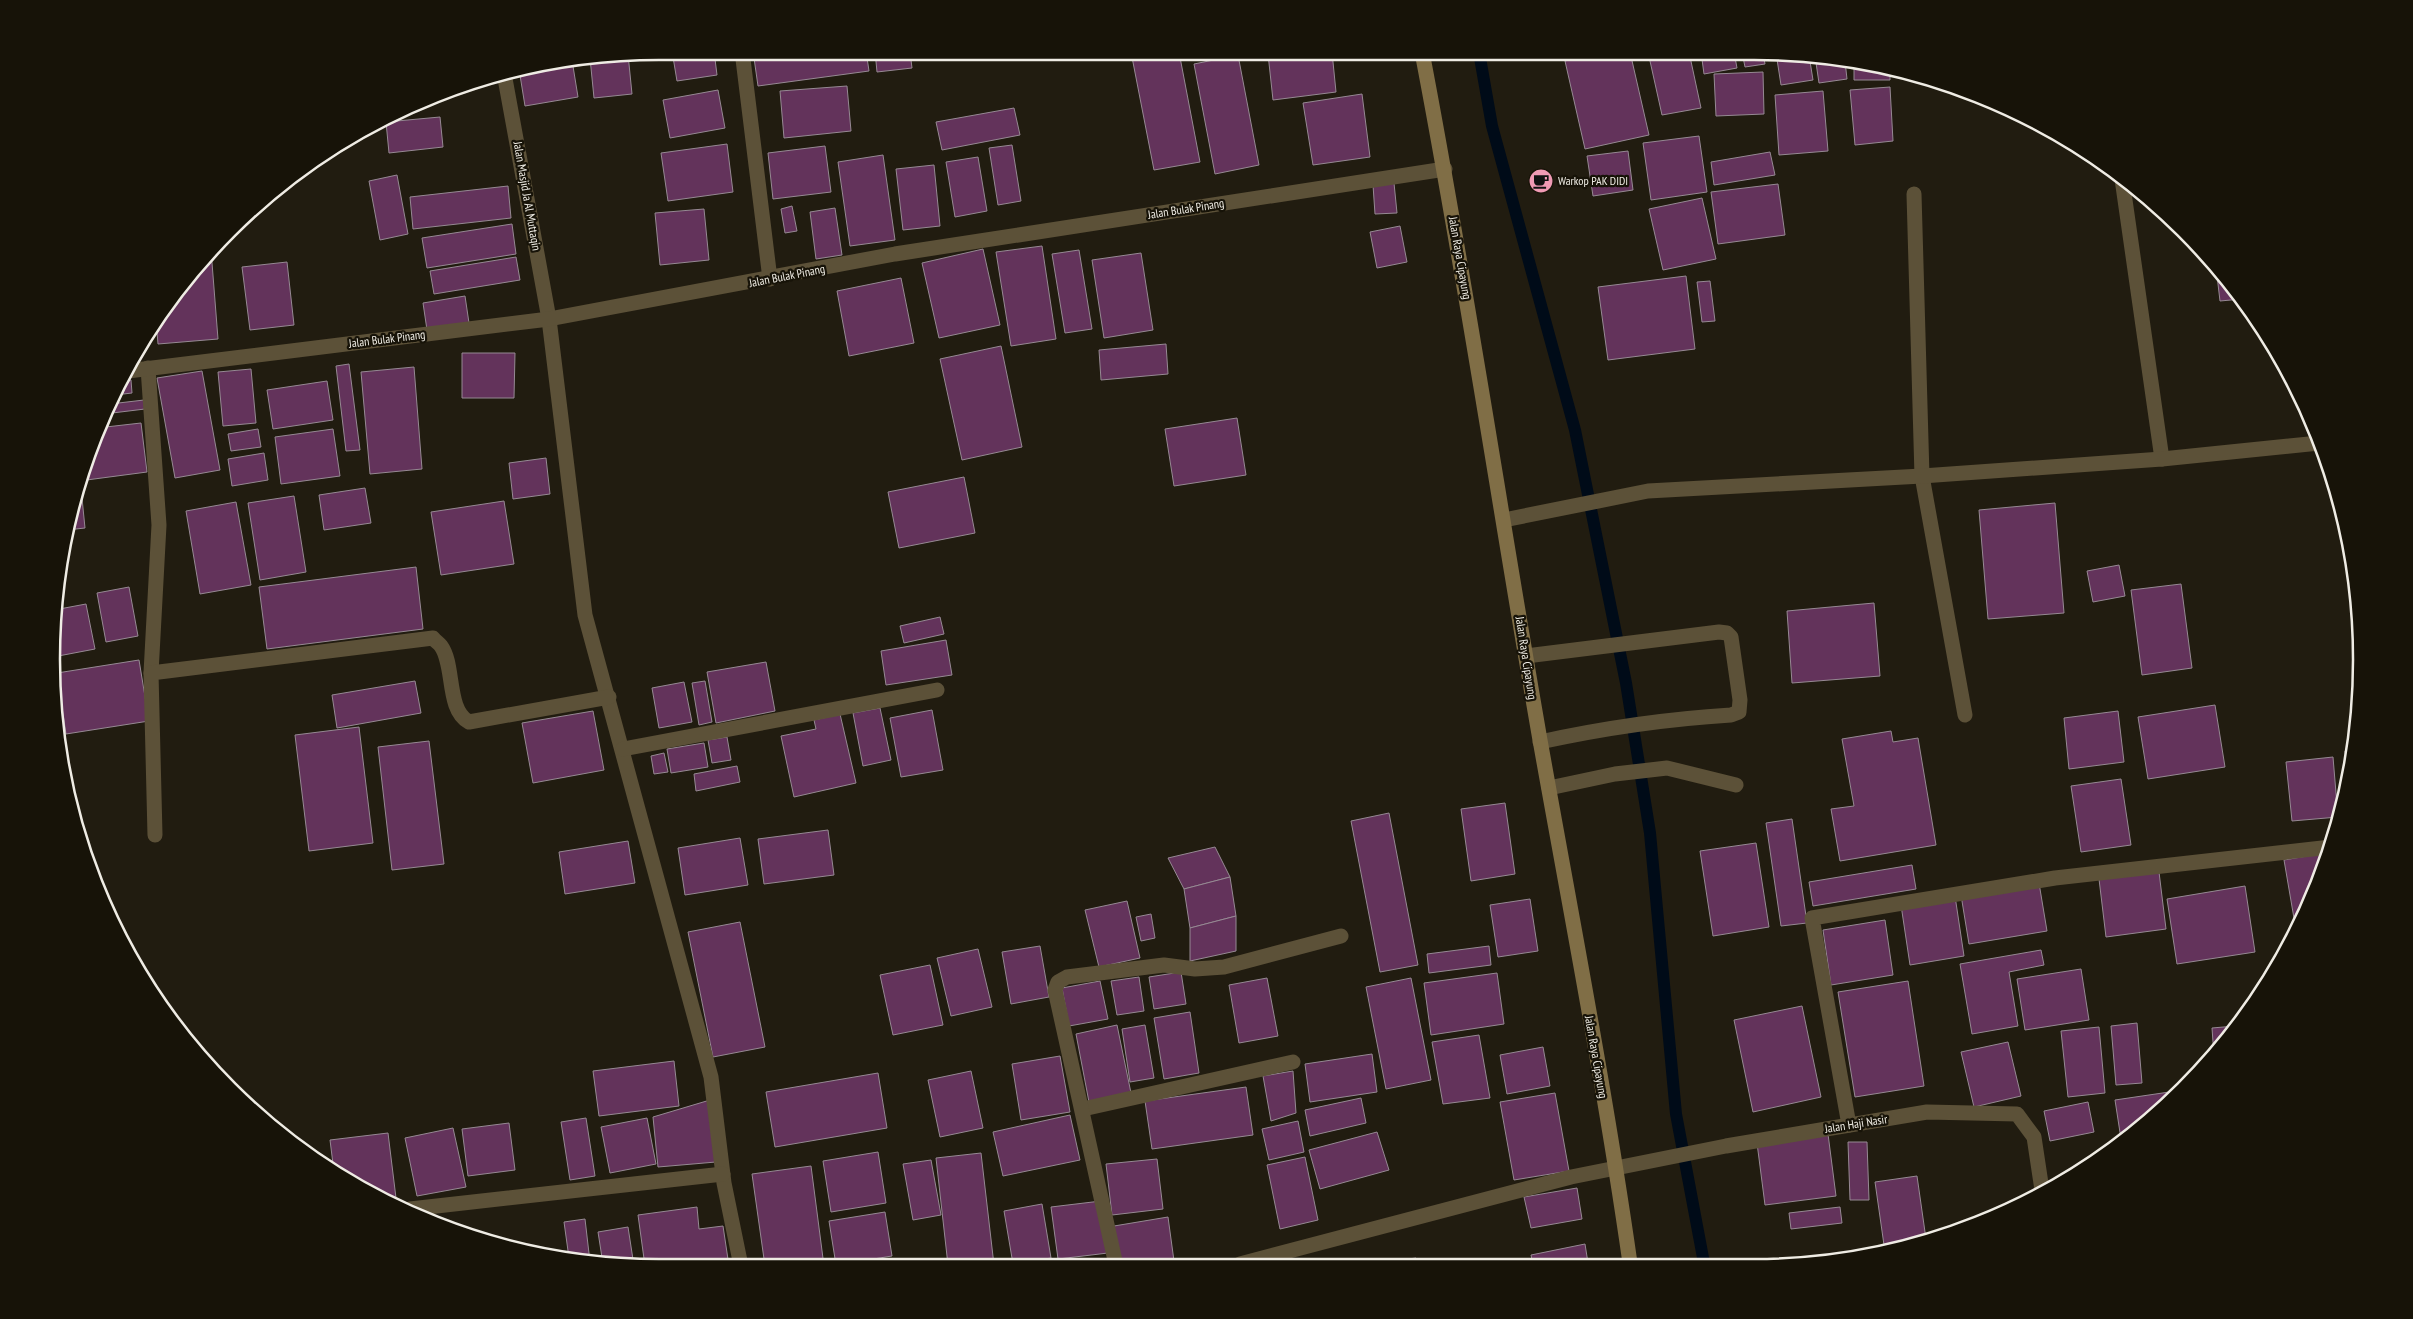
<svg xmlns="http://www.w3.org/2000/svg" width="2413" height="1319" viewBox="0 0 2413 1319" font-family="'PT Sans Narrow',sans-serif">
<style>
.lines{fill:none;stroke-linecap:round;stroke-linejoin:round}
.stream{stroke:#000b18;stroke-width:12}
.building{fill:#63335b;stroke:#968993}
.lane{stroke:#5c5138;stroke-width:15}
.street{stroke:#5c5138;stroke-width:15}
.secondary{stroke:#806e46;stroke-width:15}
.labels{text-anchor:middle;stroke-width:4.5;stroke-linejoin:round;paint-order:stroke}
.poi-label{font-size:12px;fill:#efece4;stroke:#171308;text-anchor:start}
.street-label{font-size:12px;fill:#efece4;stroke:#171308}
.rim{fill:none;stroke:#efece4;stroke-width:2.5}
</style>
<rect width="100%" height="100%" fill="#211c10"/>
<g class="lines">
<polyline class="stream" points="1479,52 1492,126 1575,430 1626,683 1650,833 1676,1114 1704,1263"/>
</g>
<g class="building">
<polygon points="672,51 714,51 717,75 677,81"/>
<polygon points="753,51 866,51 869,71 758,86"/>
<polygon points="875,51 910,52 912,68 877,72"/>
<polygon points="1131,52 1179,52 1200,162 1154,170"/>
<polygon points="1290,52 1332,52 1336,92 1273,100 1268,54"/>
<polygon points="1337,52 1370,52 1338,57"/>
<polygon points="1600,52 1630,52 1649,135 1585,149 1565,61"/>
<polygon points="1648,52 1689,52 1701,108 1662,115"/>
<polygon points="1701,52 1734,52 1737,68 1704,74"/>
<polygon points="1742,52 1763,53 1765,64 1745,67"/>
<polygon points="1776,53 1809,55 1813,80 1781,85"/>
<polygon points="628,54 632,94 594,98 590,58"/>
<polygon points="1238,55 1259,165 1215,174 1194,64"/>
<polygon points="1815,56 1845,61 1847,79 1819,83"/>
<polygon points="572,60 578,97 525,106 519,69 541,63"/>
<polygon points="1854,63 1890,69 1890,80 1854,80"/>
<polygon points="1763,72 1764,114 1716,116 1714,74"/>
<polygon points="847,86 851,131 784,138 780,91"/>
<polygon points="1890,87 1893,141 1855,145 1850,90"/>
<polygon points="718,90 725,128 670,138 663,100"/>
<polygon points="1823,91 1828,151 1779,155 1775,95"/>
<polygon points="1362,94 1370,157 1313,165 1303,103"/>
<polygon points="1014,108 1020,135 942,150 936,122"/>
<polygon points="440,117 443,147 389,153 386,122"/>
<polygon points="1699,136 1707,192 1651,200 1643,143"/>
<polygon points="727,144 733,192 668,201 661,153"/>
<polygon points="1012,145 1021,201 998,205 989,148"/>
<polygon points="825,146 831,192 773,199 768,153"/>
<polygon points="1628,151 1633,190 1593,196 1587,156"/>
<polygon points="1770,152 1775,175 1714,185 1711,162"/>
<polygon points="883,155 895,240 850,246 838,162"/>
<polygon points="978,157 987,211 955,217 946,162"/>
<polygon points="934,165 940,226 903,230 896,169"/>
<polygon points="397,175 408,234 380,240 369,181"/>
<polygon points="1394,183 1397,213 1375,214 1373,185"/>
<polygon points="1778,184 1785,235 1718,244 1711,192"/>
<polygon points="508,186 511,218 413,229 410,197"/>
<polygon points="1702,198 1716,259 1663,270 1649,209"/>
<polygon points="792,206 797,231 785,233 781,209"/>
<polygon points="835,208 842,255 816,259 810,212"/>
<polygon points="704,209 709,260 660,265 655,213"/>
<polygon points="512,224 516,254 427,268 422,238"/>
<polygon points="1400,226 1407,262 1377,268 1370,232"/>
<polygon points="1042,246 1056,339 1011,346 996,252"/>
<polygon points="983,249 1000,325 939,338 922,263"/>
<polygon points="211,250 218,339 158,344 156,319"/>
<polygon points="1079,250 1092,329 1065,333 1052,254"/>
<polygon points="1141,253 1153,330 1104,338 1092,260"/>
<polygon points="516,257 520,280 434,294 430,271"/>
<polygon points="287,262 294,325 250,330 242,267"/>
<polygon points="2216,267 2236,289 2242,299 2220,301"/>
<polygon points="1686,276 1695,349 1608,360 1598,287"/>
<polygon points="901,278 914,343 849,356 837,291"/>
<polygon points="1710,281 1715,321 1702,322 1697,282"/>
<polygon points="465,296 469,323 427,330 423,303"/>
<polygon points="1166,344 1168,374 1101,380 1099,350"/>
<polygon points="1001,346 1022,447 962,460 940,359"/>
<polygon points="462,353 515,353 514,398 462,398"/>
<polygon points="349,364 360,450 346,451 336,366"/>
<polygon points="414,367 422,469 370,474 361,372"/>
<polygon points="251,369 256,423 223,426 218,372"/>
<polygon points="202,371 220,470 175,478 157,378"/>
<polygon points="131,380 132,393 115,395 122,381"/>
<polygon points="327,381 333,420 273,429 267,390"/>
<polygon points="144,400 145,409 104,414 110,404"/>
<polygon points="1237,418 1246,475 1174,486 1165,429"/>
<polygon points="141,423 147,472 79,481 97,428"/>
<polygon points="258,429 261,447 231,451 228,434"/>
<polygon points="333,429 340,476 281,484 275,437"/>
<polygon points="264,453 268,480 232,486 228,459"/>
<polygon points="546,458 550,494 513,499 509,463"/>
<polygon points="964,477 975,533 899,548 888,492"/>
<polygon points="365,488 371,523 324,530 319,495"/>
<polygon points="294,496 306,572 260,580 248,503"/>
<polygon points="82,498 85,528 67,530 73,499"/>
<polygon points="504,501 514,564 441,575 431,512"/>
<polygon points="236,502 251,585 200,594 186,511"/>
<polygon points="2055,503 2064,613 1988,619 1979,510"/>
<polygon points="2119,565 2125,596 2093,602 2087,571"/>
<polygon points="416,567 423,629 267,649 259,587"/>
<polygon points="2181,584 2192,668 2142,675 2131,590"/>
<polygon points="129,587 138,636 106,642 97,593"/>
<polygon points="1874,603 1880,676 1792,683 1787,611"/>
<polygon points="86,604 95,649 53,657 54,610"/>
<polygon points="940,617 944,634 904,643 900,626"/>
<polygon points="946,640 952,675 886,685 881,651"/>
<polygon points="139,660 149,721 66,734 57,673"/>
<polygon points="766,662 775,711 716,723 707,672"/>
<polygon points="415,681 421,713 337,728 332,695"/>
<polygon points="705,681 712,722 699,725 692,683"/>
<polygon points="684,682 692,722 659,728 652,688"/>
<polygon points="2215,705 2225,767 2148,779 2138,717"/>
<polygon points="880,708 891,760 863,766 853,713"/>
<polygon points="932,710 943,770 901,777 890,718"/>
<polygon points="593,711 604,770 533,783 522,723"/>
<polygon points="2118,711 2124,762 2069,769 2064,718"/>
<polygon points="840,714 856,783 794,797 781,736 816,729 814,720"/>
<polygon points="359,727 373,843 309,851 295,735"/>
<polygon points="1891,731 1893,742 1918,738 1936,845 1840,861 1831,809 1854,806 1842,739"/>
<polygon points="727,737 731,760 712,763 708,740"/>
<polygon points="429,741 444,864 392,870 378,747"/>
<polygon points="704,743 708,767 671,773 667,749"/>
<polygon points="2354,750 2348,776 2345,751"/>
<polygon points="664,753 668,772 654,774 651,756"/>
<polygon points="2333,757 2338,817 2292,821 2286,762"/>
<polygon points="737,766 740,782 696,791 694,774"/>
<polygon points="2121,779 2131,845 2081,852 2071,786"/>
<polygon points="1505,803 1515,874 1471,881 1461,809"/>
<polygon points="1389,813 1418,965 1380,972 1351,821"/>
<polygon points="1792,819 1807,923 1781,926 1766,823"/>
<polygon points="828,830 834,875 764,884 758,839"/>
<polygon points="740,838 748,885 685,895 678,848"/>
<polygon points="628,841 635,883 565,894 559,852"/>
<polygon points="1756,843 1769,927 1713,936 1700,851"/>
<polygon points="1215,847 1230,877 1184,889 1168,858"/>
<polygon points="2330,852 2330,855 2296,930 2284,860"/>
<polygon points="1912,865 1916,889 1813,906 1809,882"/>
<polygon points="2159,872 2166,929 2106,937 2099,879"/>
<polygon points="1230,877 1236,916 1190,928 1184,889"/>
<polygon points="2039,883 2047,931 1969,944 1961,895"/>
<polygon points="2245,886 2255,952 2177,964 2167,899"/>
<polygon points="1955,896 1964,956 1910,965 1901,905"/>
<polygon points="1530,899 1538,951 1498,957 1490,905"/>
<polygon points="1127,901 1140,958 1099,967 1085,910"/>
<polygon points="1151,914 1155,938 1141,941 1136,917"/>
<polygon points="1236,916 1236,951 1190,961 1190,928"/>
<polygon points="1885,920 1893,975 1831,985 1823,930"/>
<polygon points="740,922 765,1047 713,1057 688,932"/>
<polygon points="1040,946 1049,997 1011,1004 1002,952"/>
<polygon points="1489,946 1491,965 1429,973 1427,954"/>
<polygon points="978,949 992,1007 951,1016 937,958"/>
<polygon points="2041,950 2044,965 2009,972 2018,1026 1972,1034 1960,964"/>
<polygon points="930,965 943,1025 893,1035 880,975"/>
<polygon points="2081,969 2089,1020 2025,1030 2017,979"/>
<polygon points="1181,972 1186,1004 1154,1009 1149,977"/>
<polygon points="1497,973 1504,1024 1431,1035 1424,983"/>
<polygon points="1139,977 1144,1011 1117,1015 1111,981"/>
<polygon points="1267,978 1278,1036 1239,1043 1229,985"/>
<polygon points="1411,978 1431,1080 1386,1089 1366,987"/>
<polygon points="1100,981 1108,1019 1069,1026 1062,988"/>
<polygon points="1908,981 1924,1086 1855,1097 1838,992"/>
<polygon points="1802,1006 1821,1097 1753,1112 1734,1020"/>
<polygon points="1190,1012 1199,1073 1164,1079 1154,1018"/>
<polygon points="2137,1023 2142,1083 2116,1085 2111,1026"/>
<polygon points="1117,1025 1131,1093 1089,1102 1076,1034"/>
<polygon points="1145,1025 1154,1078 1130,1082 1122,1029"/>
<polygon points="2235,1026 2214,1056 2212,1028"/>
<polygon points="2099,1027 2105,1093 2068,1097 2061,1031"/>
<polygon points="1479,1035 1490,1098 1443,1104 1432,1042"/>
<polygon points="2008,1042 2021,1096 1974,1107 1961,1052"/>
<polygon points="1543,1047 1550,1086 1507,1094 1500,1055"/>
<polygon points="1372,1054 1377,1092 1310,1102 1305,1064"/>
<polygon points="1060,1056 1070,1112 1021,1120 1012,1064"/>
<polygon points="674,1061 679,1106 599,1116 593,1071"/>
<polygon points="971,1071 983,1128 940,1137 928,1080"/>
<polygon points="1293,1071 1296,1113 1271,1121 1263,1076"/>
<polygon points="878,1073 887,1128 775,1147 766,1092"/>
<polygon points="1246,1087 1253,1135 1152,1149 1145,1101"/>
<polygon points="2176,1091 2121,1139 2115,1100"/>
<polygon points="1555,1093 1569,1171 1514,1180 1500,1102"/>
<polygon points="1361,1098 1366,1123 1310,1136 1305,1110"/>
<polygon points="710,1100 716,1162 658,1167 653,1117"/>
<polygon points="2088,1102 2094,1132 2050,1141 2044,1111"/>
<polygon points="1070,1115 1080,1160 1003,1176 993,1132"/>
<polygon points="586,1118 595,1176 570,1180 561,1122"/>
<polygon points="647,1118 656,1164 610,1173 601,1127"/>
<polygon points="1298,1121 1304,1152 1269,1160 1262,1129"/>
<polygon points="509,1123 515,1170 468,1176 462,1129"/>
<polygon points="453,1128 466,1187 417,1196 405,1138"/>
<polygon points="1377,1132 1389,1170 1320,1189 1309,1150"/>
<polygon points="388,1133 396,1198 386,1199 356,1186 334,1172 330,1140"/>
<polygon points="1828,1134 1836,1196 1765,1205 1757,1143"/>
<polygon points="1848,1142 1867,1142 1869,1200 1850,1200"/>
<polygon points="878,1152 886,1203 831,1212 823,1161"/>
<polygon points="981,1153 994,1265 948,1265 936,1158"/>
<polygon points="1305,1157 1318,1220 1280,1229 1267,1165"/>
<polygon points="1157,1159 1163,1209 1112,1215 1106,1164"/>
<polygon points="931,1160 941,1215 913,1220 903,1164"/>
<polygon points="811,1166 824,1266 765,1266 752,1174"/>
<polygon points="1917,1176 1926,1239 1884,1245 1875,1182"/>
<polygon points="1577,1188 1582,1219 1531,1228 1524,1197"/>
<polygon points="1101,1201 1108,1253 1058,1259 1051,1207"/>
<polygon points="1042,1204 1051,1258 1013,1264 1004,1211"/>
<polygon points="697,1207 699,1229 723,1226 729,1266 645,1266 638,1215"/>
<polygon points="1840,1207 1842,1223 1791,1229 1789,1213"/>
<polygon points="885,1212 892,1256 836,1265 829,1221"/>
<polygon points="1168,1217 1174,1261 1149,1265 1120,1265 1114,1226"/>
<polygon points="585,1219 590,1262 569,1258 564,1222"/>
<polygon points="628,1227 634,1266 603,1264 598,1232"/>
<polygon points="1585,1244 1588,1263 1533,1264 1531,1255"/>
<polygon points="1416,1258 1417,1264 1368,1264"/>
</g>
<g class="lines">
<path class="lane" d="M1526 656 1719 632 1727 633 1731 637 1740 700 1739 712 1731 715C1666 719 1604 728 1540 742"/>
<g class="street">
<polyline points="742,51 770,279"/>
<polyline points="504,73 549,319 585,615 711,1077 724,1183 741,1266"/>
<polyline points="2122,179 2162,459"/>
<polyline points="1914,194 1922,476 1965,715"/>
<polyline points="148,368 159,525 151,673"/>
<polyline points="128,371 549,319 895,254 1445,169"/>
<polyline points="1504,520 1648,491 1922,476 2162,459 2319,443"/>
<polyline points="623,749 937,690"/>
<polyline points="1549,788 1615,774 1667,768 1736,785"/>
<path d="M155 835 151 673 433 638C435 641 439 643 441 646 455 665 446 710 469 722L609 697"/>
<polyline points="1083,1109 1293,1062"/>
<polyline points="1849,1125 1812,918 2055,878 2331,847"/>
<polyline points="410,1209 723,1174"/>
<polyline points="1240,1264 1571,1177 1726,1146 1927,1112 2017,1114 2034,1137 2042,1190"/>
<polyline points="1116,1265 1055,990 1058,982 1067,977 1164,965 1195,969 1224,967 1341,936"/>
</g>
<path class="secondary" d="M1422 52C1466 281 1500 511 1540 740 1571 914 1605 1088 1630 1263"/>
</g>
<defs>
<symbol id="cafe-disc" viewBox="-11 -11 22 22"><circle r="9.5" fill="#f09ab4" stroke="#171308"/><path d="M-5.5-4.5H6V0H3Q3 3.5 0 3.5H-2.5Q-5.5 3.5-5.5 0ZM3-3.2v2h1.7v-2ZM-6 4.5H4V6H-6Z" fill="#111"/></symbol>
</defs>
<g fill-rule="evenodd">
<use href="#cafe-disc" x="1527" y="167" width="28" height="28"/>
</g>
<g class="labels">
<g class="poi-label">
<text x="1558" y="185">Warkop PAK DIDI</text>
</g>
<g class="street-label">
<text transform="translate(527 196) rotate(80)" y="4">Jalan Masjid Ja Al Muttaqin</text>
<text transform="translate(1186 209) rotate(-9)" y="4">Jalan Bulak Pinang</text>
<text transform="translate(1460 258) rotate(80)" y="4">Jalan Raya Cipayung</text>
<text transform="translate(787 276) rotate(-11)" y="4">Jalan Bulak Pinang</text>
<text transform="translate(387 339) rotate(-7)" y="4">Jalan Bulak Pinang</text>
<text transform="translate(1526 658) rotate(81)" y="4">Jalan Raya Cipayung</text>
<text transform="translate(1596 1057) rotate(80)" y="4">Jalan Raya Cipayung</text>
<text transform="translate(1856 1124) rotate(-9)" y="4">Jalan Haji Nasir</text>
</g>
</g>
<path d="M0 0H2413V1319H0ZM659 60H1754A599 599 0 0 1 2353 659V660A599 599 0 0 1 1754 1259H659A599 599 0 0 1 60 660V659A599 599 0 0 1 659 60Z" fill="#171308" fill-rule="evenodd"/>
<path class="rim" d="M659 60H1754A599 599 0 0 1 2353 659V660A599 599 0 0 1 1754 1259H659A599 599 0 0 1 60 660V659A599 599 0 0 1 659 60Z"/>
</svg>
